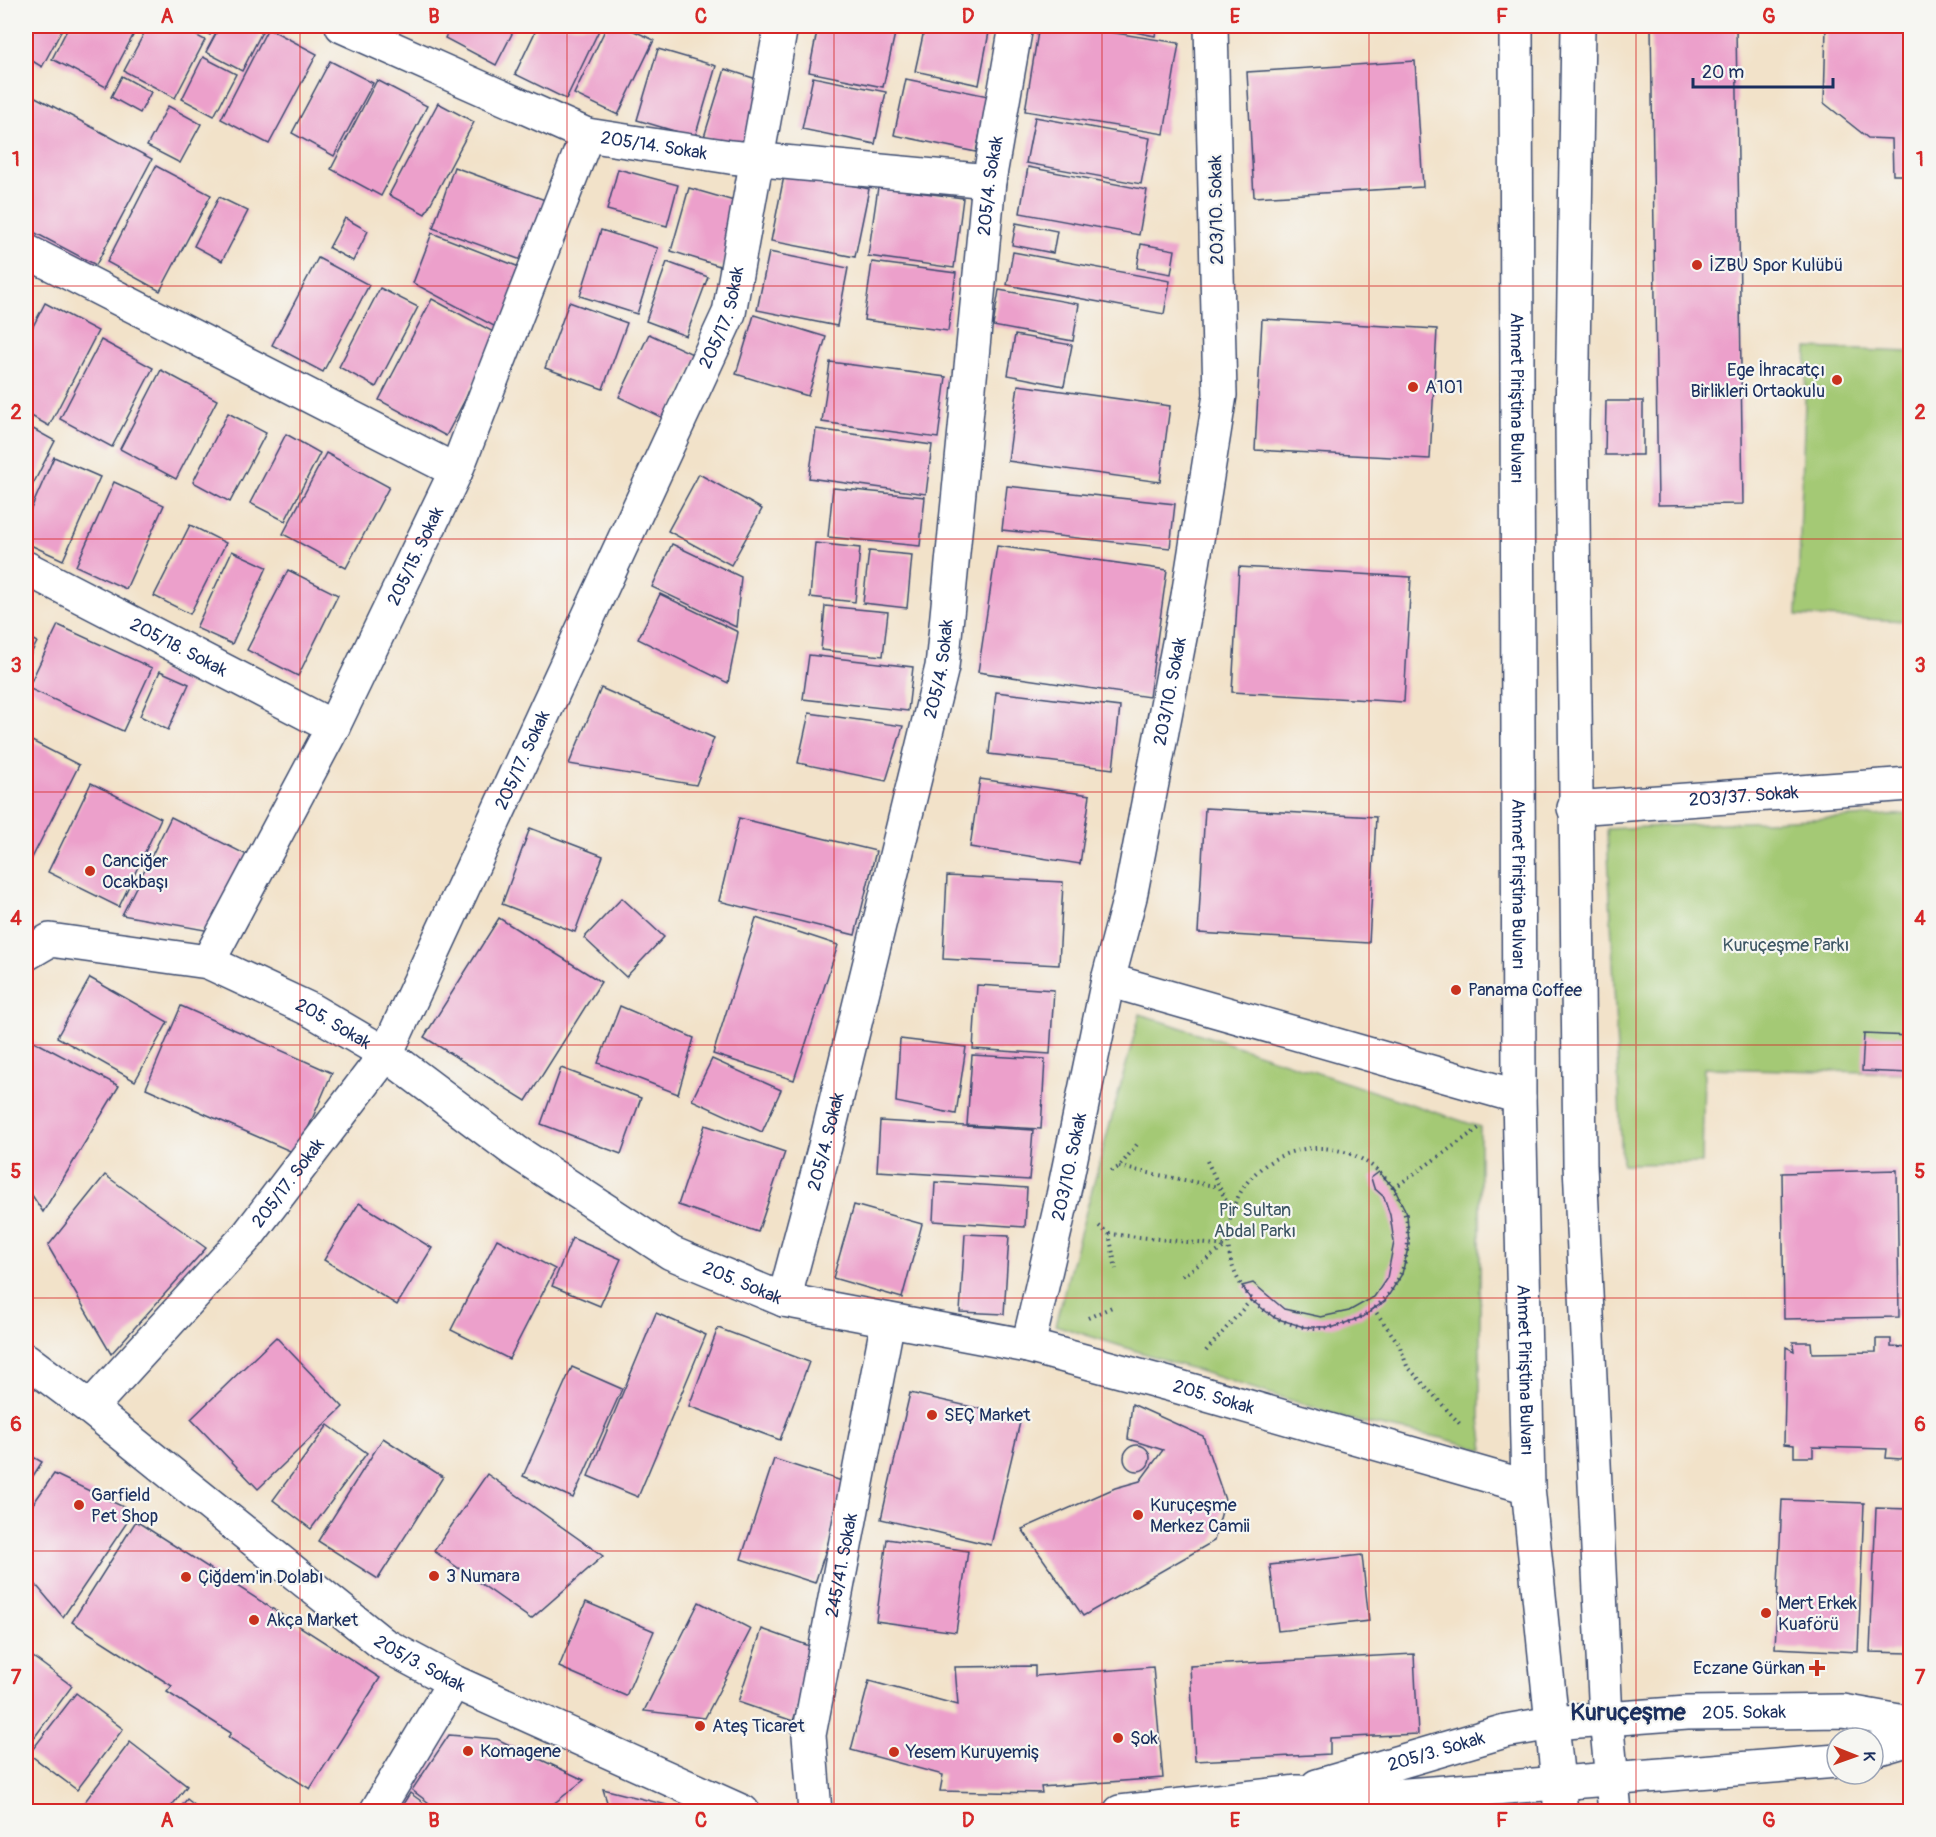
<svg xmlns="http://www.w3.org/2000/svg" width="1936" height="1837" viewBox="0 0 1936 1837" font-family="Pangolin,sans-serif">
<style>
.green{fill:#a4c974;stroke:#607c69;stroke-width:1.5}
.building{fill:#eca0cb}
.lines{fill:none;stroke-linecap:round;stroke-linejoin:round}
.minor-casing{stroke:#3b4a6e;stroke-width:36}
.major-casing{stroke:#3b4a6e;stroke-width:36}
.path{stroke:#3b4a6e;stroke-width:4;stroke-dasharray:1.5 4.5;stroke-linecap:butt}
.minor{stroke:#fff;stroke-width:33}
.major{stroke:#fff;stroke-width:33}
.grid{fill:none;stroke:#d62828;stroke-width:1.5;stroke-opacity:0.55}
.poi-dot{fill:#c8321e;stroke:#f6f6f2;stroke-width:2}
.labels{text-anchor:middle;stroke-width:4.5;stroke-linejoin:round;paint-order:stroke}
.street-label{font-size:18px;fill:#1b2f5e;stroke:#f6f6f2}
.poi-label{font-size:18px;fill:#1b2f5e;stroke:#f6f6f2;text-anchor:start}
.park-label{font-size:18px;fill:#3d5664;stroke:#f6f6f2}
.district-label{font-size:24px;font-weight:bold;fill:#1b2f5e;stroke:#f6f6f2}
.neatline{fill:none;stroke:#d62828;stroke-width:2}
.grid-label{font-size:20px;text-anchor:middle;font-weight:bold;fill:#d62828}
</style>
<rect width="100%" height="100%" fill="#f6f6f2"/>
<filter id="ink" filterUnits="userSpaceOnUse"><feTurbulence type="fractalNoise" baseFrequency=".0167" numOctaves="2"/><feDisplacementMap in="SourceGraphic" scale="12" xChannelSelector="R" yChannelSelector="G"/><feConvolveMatrix kernelMatrix="1 2 1 2 8 2 1 2 1" color-interpolation-filters="sRGB"/></filter>
<filter id="wash" filterUnits="userSpaceOnUse"><feTurbulence type="fractalNoise" baseFrequency=".008" numOctaves="4" result="noise"/><feDisplacementMap in="SourceGraphic" scale="24" xChannelSelector="R" yChannelSelector="G"/><feGaussianBlur stdDeviation="1.35" result="paint"/><feColorMatrix in="noise" values="0 0 0 0 0 0 0 0 0 0 0 0 0 0 0 0 0 1.4 0 .05"/><feComposite in="paint" operator="in"/></filter>
<g filter="url(#wash)">
<rect width="100%" height="100%" fill="#f2e2c9"/>
<g class="green">
<polygon points="1807,348 1910,352 1910,621 1797,616"/>
<polygon points="1910,814 1910,1073 1704,1068 1702,1163 1622,1164 1607,829"/>
<polygon points="1140,1014 1480,1127 1480,1419 1484,1450 1442,1438 1359,1422 1055,1325"/>
</g>
<g id="blocks">
<g class="building">
<polygon points="26,26 64,26 42,67 26,57"/>
<polygon points="69,26 138,26 106,87 52,59"/>
<polygon points="148,26 178,26 205,40 175,98 124,71"/>
<polygon points="192,26 215,26 210,35"/>
<polygon points="220,26 265,26 242,71 206,52"/>
<polygon points="451,26 516,26 496,65 445,38"/>
<polygon points="538,26 601,26 566,99 515,74"/>
<polygon points="607,26 623,26 654,40 618,115 574,94"/>
<polygon points="818,26 879,26 896,29 883,87 809,72"/>
<polygon points="925,26 958,26 989,32 979,85 915,71"/>
<polygon points="1039,26 1071,26 1179,43 1164,134 1025,111"/>
<polygon points="1105,26 1157,26 1155,36"/>
<polygon points="1651,26 1736,26 1743,504 1658,505"/>
<polygon points="1826,26 1910,26 1910,175 1893,175 1892,139 1868,138 1824,103"/>
<polygon points="268,28 317,54 269,144 221,119"/>
<polygon points="658,49 716,66 695,137 637,120"/>
<polygon points="203,57 236,74 214,116 182,99"/>
<polygon points="330,61 373,83 334,156 292,133"/>
<polygon points="1415,61 1423,187 1254,197 1247,72"/>
<polygon points="725,69 766,82 745,150 704,137"/>
<polygon points="122,76 151,92 140,113 111,97"/>
<polygon points="813,77 886,92 875,144 802,129"/>
<polygon points="906,79 988,96 976,152 894,135"/>
<polygon points="377,80 427,106 381,196 331,169"/>
<polygon points="26,92 152,159 96,265 26,228"/>
<polygon points="438,103 474,122 425,214 389,195"/>
<polygon points="168,106 201,124 180,163 147,146"/>
<polygon points="1035,117 1150,138 1141,184 1026,163"/>
<polygon points="156,166 211,195 160,291 107,262"/>
<polygon points="454,167 556,204 535,265 433,228"/>
<polygon points="1028,167 1147,190 1139,235 1020,213"/>
<polygon points="618,169 678,185 667,226 607,210"/>
<polygon points="785,171 869,189 855,257 771,241"/>
<polygon points="878,187 963,198 954,268 868,256"/>
<polygon points="689,188 741,203 723,267 671,251"/>
<polygon points="219,197 248,211 222,261 194,246"/>
<polygon points="345,218 368,231 353,261 329,248"/>
<polygon points="1016,223 1057,231 1053,253 1012,245"/>
<polygon points="601,230 658,248 637,314 580,296"/>
<polygon points="432,233 532,272 507,333 413,283"/>
<polygon points="1141,244 1175,250 1171,274 1137,268"/>
<polygon points="769,252 848,268 837,326 757,310"/>
<polygon points="1013,252 1170,281 1164,314 1007,285"/>
<polygon points="318,258 369,285 323,372 272,345"/>
<polygon points="667,262 708,277 686,336 646,321"/>
<polygon points="872,262 956,273 948,331 864,320"/>
<polygon points="380,288 418,307 376,387 339,367"/>
<polygon points="999,290 1079,304 1073,341 993,326"/>
<polygon points="432,299 499,335 446,436 379,400"/>
<polygon points="569,302 627,323 603,389 545,368"/>
<polygon points="45,303 98,331 49,426 26,413 26,340"/>
<polygon points="754,315 826,337 808,396 736,374"/>
<polygon points="1262,319 1437,329 1430,459 1255,450"/>
<polygon points="649,334 697,356 667,420 619,397"/>
<polygon points="1015,335 1072,345 1064,386 1008,375"/>
<polygon points="101,340 153,368 112,447 60,419"/>
<polygon points="830,362 946,377 938,438 822,422"/>
<polygon points="161,370 217,400 176,479 120,449"/>
<polygon points="1018,385 1170,406 1160,482 1008,461"/>
<polygon points="1606,401 1643,401 1643,455 1605,455"/>
<polygon points="228,413 266,433 230,502 193,482"/>
<polygon points="26,425 55,441 26,498"/>
<polygon points="816,429 932,445 926,494 809,478"/>
<polygon points="286,434 320,453 285,521 250,503"/>
<polygon points="326,453 389,487 346,568 283,534"/>
<polygon points="54,457 100,477 63,560 26,543 26,520"/>
<polygon points="699,474 762,509 731,565 668,531"/>
<polygon points="114,482 164,505 126,589 76,566"/>
<polygon points="1007,486 1175,504 1170,548 1002,530"/>
<polygon points="833,488 925,497 920,546 828,537"/>
<polygon points="190,525 226,543 190,614 154,596"/>
<polygon points="815,543 860,548 855,602 810,597"/>
<polygon points="672,544 741,577 736,627 652,587"/>
<polygon points="997,546 1167,570 1149,697 978,672"/>
<polygon points="232,551 267,567 232,644 196,628"/>
<polygon points="869,551 912,555 907,608 863,603"/>
<polygon points="1239,567 1411,577 1404,702 1232,692"/>
<polygon points="288,570 338,595 298,676 247,650"/>
<polygon points="660,594 738,632 728,683 638,639"/>
<polygon points="825,606 888,612 883,656 821,650"/>
<polygon points="58,625 152,668 123,731 28,688"/>
<polygon points="26,636 37,642 26,663"/>
<polygon points="809,655 913,667 908,711 803,699"/>
<polygon points="160,671 189,684 168,730 140,716"/>
<polygon points="601,688 714,738 696,785 569,764"/>
<polygon points="996,692 1120,707 1113,769 989,754"/>
<polygon points="809,713 903,726 886,781 798,763"/>
<polygon points="26,738 79,765 29,864 26,862"/>
<polygon points="980,779 1090,795 1080,864 970,847"/>
<polygon points="91,783 161,818 119,907 48,872"/>
<polygon points="1205,808 1376,817 1369,943 1198,933"/>
<polygon points="171,817 247,855 210,931 122,915"/>
<polygon points="739,818 876,851 855,935 719,901"/>
<polygon points="530,828 603,856 575,932 502,904"/>
<polygon points="947,876 1063,882 1059,965 943,959"/>
<polygon points="622,898 664,937 626,977 584,938"/>
<polygon points="499,918 601,982 526,1101 424,1037"/>
<polygon points="756,918 838,945 794,1080 713,1054"/>
<polygon points="90,978 168,1022 135,1081 57,1037"/>
<polygon points="977,985 1054,990 1050,1054 973,1049"/>
<polygon points="181,1006 332,1073 297,1154 146,1088"/>
<polygon points="620,1006 694,1038 678,1094 598,1063"/>
<polygon points="1864,1034 1910,1036 1910,1073 1862,1071"/>
<polygon points="26,1037 119,1086 43,1212 26,1186"/>
<polygon points="900,1039 966,1047 956,1114 896,1102"/>
<polygon points="972,1055 1045,1059 1041,1129 967,1125"/>
<polygon points="712,1059 781,1090 762,1132 692,1100"/>
<polygon points="561,1068 641,1098 621,1154 541,1124"/>
<polygon points="880,1121 1033,1130 1029,1180 877,1171"/>
<polygon points="705,1125 785,1152 758,1232 678,1205"/>
<polygon points="1897,1170 1899,1317 1784,1319 1782,1173"/>
<polygon points="1379,1172 1394,1188 1407,1214 1409,1244 1402,1274 1385,1301 1362,1317 1334,1327 1304,1327 1275,1318 1251,1300 1242,1286 1253,1283 1284,1309 1321,1317 1349,1311 1374,1297 1387,1278 1394,1242 1390,1215 1384,1197 1374,1188 1371,1178"/>
<polygon points="105,1175 206,1248 111,1354 48,1246"/>
<polygon points="935,1182 1027,1188 1025,1227 933,1221"/>
<polygon points="359,1203 432,1248 397,1305 324,1260"/>
<polygon points="854,1205 922,1224 902,1298 833,1278"/>
<polygon points="965,1234 1009,1236 1004,1314 960,1312"/>
<polygon points="572,1238 621,1259 600,1306 552,1286"/>
<polygon points="497,1239 555,1269 509,1359 451,1330"/>
<polygon points="656,1313 706,1335 638,1497 588,1476"/>
<polygon points="718,1328 809,1362 780,1440 689,1406"/>
<polygon points="276,1337 343,1407 258,1489 191,1419"/>
<polygon points="1876,1339 1891,1339 1891,1347 1909,1348 1910,1451 1901,1459 1886,1458 1887,1449 1813,1447 1813,1457 1794,1457 1794,1445 1784,1444 1786,1347 1794,1351 1793,1342 1811,1342 1812,1353 1876,1352"/>
<polygon points="572,1367 622,1389 573,1498 523,1476"/>
<polygon points="910,1393 1021,1418 991,1545 881,1519"/>
<polygon points="1132,1404 1203,1436 1225,1500 1214,1541 1083,1616 1022,1529 1115,1488 1140,1481 1163,1450 1128,1439"/>
<polygon points="328,1425 367,1453 311,1529 273,1500"/>
<polygon points="383,1438 443,1477 378,1579 318,1541"/>
<circle cx="1137" cy="1458" r="13"/>
<polygon points="26,1453 42,1462 26,1487"/>
<polygon points="774,1459 848,1483 815,1583 741,1559"/>
<polygon points="54,1474 134,1512 63,1617 26,1573 26,1514"/>
<polygon points="487,1474 603,1556 531,1619 434,1551"/>
<polygon points="1782,1500 1864,1503 1858,1652 1775,1648"/>
<polygon points="1876,1508 1910,1509 1910,1653 1870,1652"/>
<polygon points="136,1521 380,1678 310,1789 228,1737 231,1733 167,1692 172,1686 72,1622"/>
<polygon points="887,1539 968,1551 956,1632 876,1621"/>
<polygon points="1362,1555 1369,1621 1278,1631 1270,1565"/>
<polygon points="586,1602 654,1631 626,1696 559,1667"/>
<polygon points="699,1602 751,1629 705,1718 644,1711"/>
<polygon points="762,1629 818,1649 793,1721 738,1702"/>
<polygon points="29,1654 72,1686 26,1749 26,1659"/>
<polygon points="1414,1654 1418,1734 1330,1738 1330,1754 1195,1761 1190,1666"/>
<polygon points="1035,1666 1035,1676 1153,1667 1163,1778 1041,1787 1042,1793 940,1791 943,1775 851,1750 869,1681 958,1705 955,1667"/>
<polygon points="76,1693 123,1729 77,1790 29,1754"/>
<polygon points="449,1735 497,1739 584,1780 543,1812 441,1812 412,1790"/>
<polygon points="130,1742 187,1786 167,1812 77,1812"/>
<polygon points="603,1789 679,1808 679,1812 610,1812"/>
<polygon points="410,1793 436,1812 398,1812"/>
<polygon points="187,1799 203,1812 177,1812"/>
</g>
</g>
</g>
<g filter="url(#ink)">
<use href="#blocks" fill-opacity="0" stroke="#3b4a6e" stroke-width="1.5"/>
<g class="lines">
<defs>
<g id="minor">
<path id="s1" d="M342 26 587 135 730 157 989 181"/>
<polyline points="26,251 456,471"/>
<path id="s2" d="M26 568 333 727"/>
<path id="s3" d="M1574 808 1910 784"/>
<path id="s4" d="M26 954 50 940 208 962 311 1010 386 1054 515 1151 671 1253 784 1300 1028 1346 1176 1386 1528 1487"/>
<path id="s5" d="M208 962 333 727 456 471 587 135"/>
<polyline points="1108,980 1519,1097"/>
<path id="s6" d="M784 1300 825 1146 942 667 989 181 1016 26"/>
<path id="s7" d="M1028 1346 1063 1196 1108 980 1130 897 1188 596 1220 395 1211 26"/>
<path id="s8" d="M90 1408 248 1235 386 1054 729 313 781 26"/>
<polyline points="376,1812 454,1682"/>
<path id="s9" d="M815 1812 809 1735 888 1320"/>
</g>
<g id="major">
<path id="s10" d="M1516 26 1519 1097 1528 1487 1561 1812"/>
<polyline points="1578,26 1572,424 1580,1165 1606,1719 1615,1812"/>
<path id="s11" d="M26 1360 90 1408 383 1644 454 1682 743 1812"/>
<polyline points="1873,1750 1910,1739"/>
<path id="s12" d="M1317 1786 1505 1731 1552 1723 1687 1713 1843 1711 1910 1723"/>
<polyline points="1120,1812 1298,1792 1382,1797 1837,1761"/>
</g>
</defs>
<use href="#minor" class="minor-casing"/>
<use href="#major" class="major-casing"/>
<g class="path">
<circle cx="1318" cy="1238" r="90"/>
<polyline points="1207,1161 1231,1211"/>
<polyline points="1119,1167 1219,1187"/>
<polyline points="1111,1171 1119,1167 1139,1142"/>
<polyline points="1394,1188 1479,1128"/>
<polyline points="1099,1226 1109,1234 1116,1269"/>
<polyline points="1109,1234 1227,1246"/>
<polyline points="1182,1276 1226,1246"/>
<polyline points="1373,1308 1399,1344 1407,1366 1460,1424"/>
<polyline points="1088,1318 1112,1307"/>
<polyline points="1206,1351 1251,1300"/>
</g>
<use href="#minor" class="minor"/>
<use href="#major" class="major"/>
</g>
</g>
<path class="grid" d="M300 26V1812M567 26V1812M834 26V1812M1102 26V1812M1369 26V1812M1636 26V1812M26 286H1910M26 539H1910M26 792H1910M26 1045H1910M26 1298H1910M26 1551H1910"/>
<g class="poi-dot">
<circle cx="1697" cy="265" r="6"/>
<circle cx="1837" cy="380" r="6"/>
<circle cx="1413" cy="387" r="6"/>
<circle cx="90" cy="871" r="6"/>
<circle cx="1456" cy="990" r="6"/>
<circle cx="932" cy="1415" r="6"/>
<circle cx="79" cy="1505" r="6"/>
<circle cx="1138" cy="1515" r="6"/>
<circle cx="434" cy="1576" r="6"/>
<circle cx="186" cy="1577" r="6"/>
<circle cx="1766" cy="1613" r="6"/>
<circle cx="254" cy="1620" r="6"/>
<path d="M1814 1659h6v6h6v6h-6v6h-6v-6h-6v-6h6z"/>
<circle cx="700" cy="1726" r="6"/>
<circle cx="1118" cy="1738" r="6"/>
<circle cx="468" cy="1751" r="6"/>
<circle cx="894" cy="1752" r="6"/>
</g>
<g class="labels">
<g class="street-label">
<text dy="6" stroke="none"><textPath href="#s1" startOffset="336">205/14. Sokak</textPath></text>
<text dy="6" stroke="none"><textPath href="#s6" startOffset="1136">205/4. Sokak</textPath></text>
<text transform="translate(1216 210) rotate(-91)" y="6">203/10. Sokak</text>
<text dy="6" stroke="none"><textPath href="#s8" startOffset="1272">205/17. Sokak</textPath></text>
<text dy="6" stroke="none"><textPath href="#s10" startOffset="372">Ahmet Piriştina Bulvarı</textPath></text>
<text dy="6" stroke="none"><textPath href="#s5" startOffset="456">205/15. Sokak</textPath></text>
<text dy="6" stroke="none"><textPath href="#s2" startOffset="172">205/18. Sokak</textPath></text>
<text dy="6" stroke="none"><textPath href="#s6" startOffset="650">205/4. Sokak</textPath></text>
<text dy="6" stroke="none"><textPath href="#s7" startOffset="670">203/10. Sokak</textPath></text>
<text dy="6" stroke="none"><textPath href="#s8" startOffset="786">205/17. Sokak</textPath></text>
<text dy="6" stroke="none"><textPath href="#s3" startOffset="170">203/37. Sokak</textPath></text>
<text dy="6" stroke="none"><textPath href="#s10" startOffset="858">Ahmet Piriştina Bulvarı</textPath></text>
<text dy="6" stroke="none"><textPath href="#s4" startOffset="327">205. Sokak</textPath></text>
<text dy="6" stroke="none"><textPath href="#s6" startOffset="164">205/4. Sokak</textPath></text>
<text dy="6" stroke="none"><textPath href="#s7" startOffset="184">203/10. Sokak</textPath></text>
<text dy="6" stroke="none"><textPath href="#s8" startOffset="300">205/17. Sokak</textPath></text>
<text dy="6" stroke="none"><textPath href="#s4" startOffset="813">205. Sokak</textPath></text>
<text dy="6" stroke="none"><textPath href="#s10" startOffset="1344">Ahmet Piriştina Bulvarı</textPath></text>
<text dy="6" stroke="none"><textPath href="#s4" startOffset="1299">205. Sokak</textPath></text>
<text dy="6" stroke="none"><textPath href="#s9" startOffset="250">245/41. Sokak</textPath></text>
<text dy="6" stroke="none"><textPath href="#s11" startOffset="498">205/3. Sokak</textPath></text>
<text dy="6" stroke="none"><textPath href="#s12" startOffset="436">205. Sokak</textPath></text>
<text dy="6" stroke="none"><textPath href="#s12" startOffset="124">205/3. Sokak</textPath></text>
</g>
<g class="poi-label">
<text x="1709" y="271">İZBU Spor Kulübü</text>
<text x="1825" y="376" text-anchor="end">Ege İhracatçı<tspan x="1825" dy="21">Birlikleri Ortaokulu</tspan></text>
<text x="1425" y="393">A101</text>
<text x="102" y="867">Canciğer<tspan x="102" dy="21">Ocakbaşı</tspan></text>
<text x="1468" y="996">Panama Coffee</text>
<text x="944" y="1421">SEÇ Market</text>
<text x="91" y="1501">Garfield<tspan x="91" dy="21">Pet Shop</tspan></text>
<text x="1150" y="1511">Kuruçeşme<tspan x="1150" dy="21">Merkez Camii</tspan></text>
<text x="446" y="1582">3 Numara</text>
<text x="198" y="1583">Çiğdem'in Dolabı</text>
<text x="1778" y="1609">Mert Erkek<tspan x="1778" dy="21">Kuaförü</tspan></text>
<text x="266" y="1626">Akça Market</text>
<text x="1805" y="1674" text-anchor="end">Eczane Gürkan</text>
<text x="712" y="1732">Ateş Ticaret</text>
<text x="1130" y="1744">Şok</text>
<text x="480" y="1757">Komagene</text>
<text x="906" y="1758">Yesem Kuruyemiş</text>
</g>
<g class="park-label">
<text x="1786" y="951">Kuruçeşme Parkı</text>
<text x="1255" y="1216">Pir Sultan<tspan x="1255" dy="21">Abdal Parkı</tspan></text>
</g>
<g class="district-label">
<text x="1628" y="1720">Kuruçeşme</text>
</g>
</g>
<rect width="1936" height="1837" fill="none" stroke="#f6f6f2" stroke-width="66"/>
<g transform="translate(1855 1756) rotate(91)"><circle r="28" fill="#f6f6f2" stroke="#9ea6b7" stroke-width="1.5"/>
<path d="M0-4.5L10 22L0 15L-10 22Z" fill="#c8321e"/>
<text y="-9" font-size="16" font-weight="bold" text-anchor="middle" fill="#1b2f5e">K</text>
</g>
<path d="M1693 78v9h140v-9" fill="none" stroke="#1b2f5e" stroke-width="3"/>
<text x="1702" y="78" font-size="18" fill="#1b2f5e" stroke="#f6f6f2" stroke-width="4.5" paint-order="stroke">20 m</text>
<rect x="33" y="33" width="1870" height="1771" class="neatline"/>
<g class="grid-label">
<text x="167" y="23">A</text>
<text x="434" y="23">B</text>
<text x="701" y="23">C</text>
<text x="968" y="23">D</text>
<text x="1235" y="23">E</text>
<text x="1502" y="23">F</text>
<text x="1769" y="23">G</text>
<text x="16" y="166">1</text>
<text x="1920" y="166">1</text>
<text x="16" y="419">2</text>
<text x="1920" y="419">2</text>
<text x="16" y="672">3</text>
<text x="1920" y="672">3</text>
<text x="16" y="925">4</text>
<text x="1920" y="925">4</text>
<text x="16" y="1178">5</text>
<text x="1920" y="1178">5</text>
<text x="16" y="1431">6</text>
<text x="1920" y="1431">6</text>
<text x="16" y="1684">7</text>
<text x="1920" y="1684">7</text>
<text x="167" y="1827">A</text>
<text x="434" y="1827">B</text>
<text x="701" y="1827">C</text>
<text x="968" y="1827">D</text>
<text x="1235" y="1827">E</text>
<text x="1502" y="1827">F</text>
<text x="1769" y="1827">G</text>
</g>
</svg>
